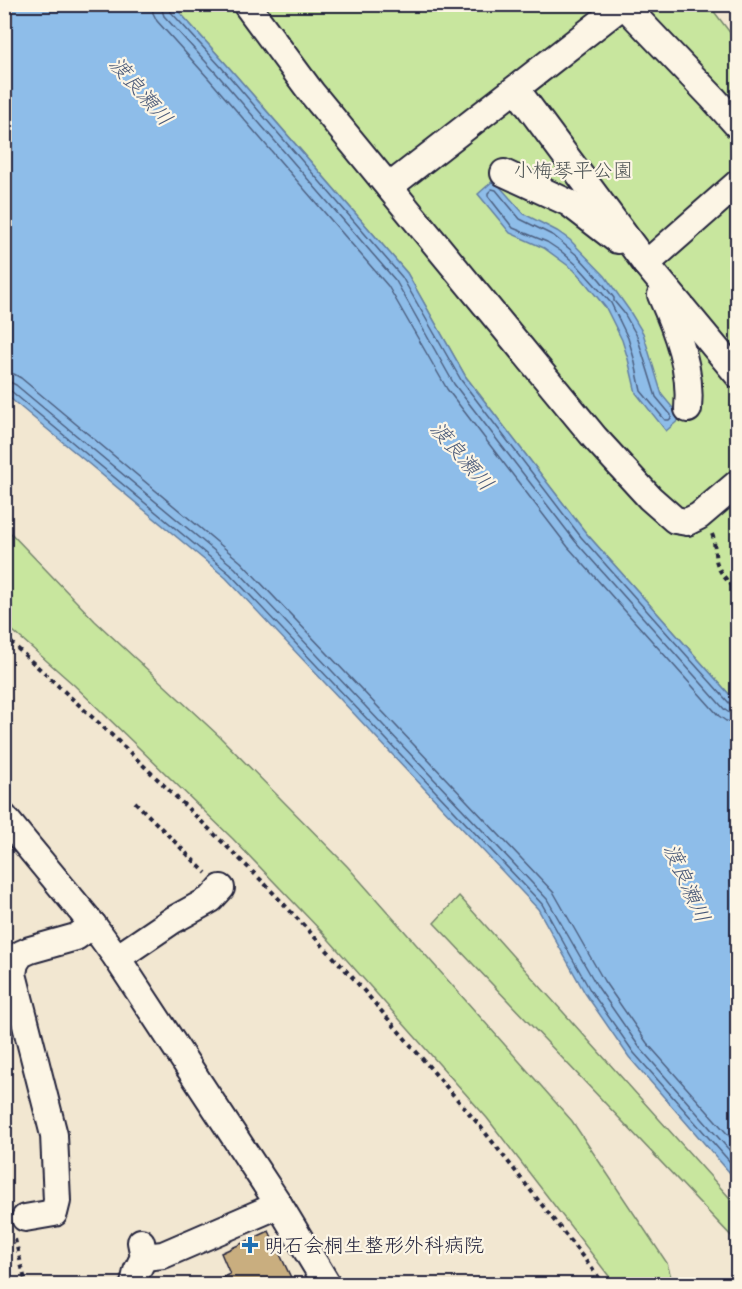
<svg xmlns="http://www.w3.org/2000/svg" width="742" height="1289" viewBox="0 0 742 1289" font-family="'Comic Neue','Klee One',sans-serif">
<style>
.green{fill:#c8e69e;stroke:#75846c;stroke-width:1.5}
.water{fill:#8ebde9;stroke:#637fa3;stroke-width:1.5}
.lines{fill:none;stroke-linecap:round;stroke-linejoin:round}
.shore{stroke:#4d6081;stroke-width:1.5}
.building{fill:#c9ae7f;stroke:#22223b;stroke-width:1.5}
.minor-casing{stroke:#22223b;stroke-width:30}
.path{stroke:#22223b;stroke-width:4;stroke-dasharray:4.5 4.5;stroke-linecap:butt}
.minor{stroke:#fcf5e5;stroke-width:26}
.poi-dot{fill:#1f6fb2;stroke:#fcf5e5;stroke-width:2}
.labels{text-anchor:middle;stroke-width:4.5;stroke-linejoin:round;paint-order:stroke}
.park-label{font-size:20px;fill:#4c5354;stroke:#fcf5e5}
.poi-label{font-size:20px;fill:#22223b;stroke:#fcf5e5;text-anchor:start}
.water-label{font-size:21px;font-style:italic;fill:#485878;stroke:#fcf5e5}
</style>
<rect width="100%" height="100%" fill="#f2e7d1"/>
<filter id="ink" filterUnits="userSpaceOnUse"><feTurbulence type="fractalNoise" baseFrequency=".0167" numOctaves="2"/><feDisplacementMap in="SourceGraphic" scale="12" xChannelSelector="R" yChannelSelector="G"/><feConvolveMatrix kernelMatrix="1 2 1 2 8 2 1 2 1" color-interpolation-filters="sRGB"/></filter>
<g filter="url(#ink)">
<g class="green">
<polygon points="173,5 709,5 738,43 737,703 586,533 466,377 407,273 226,64"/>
<polygon points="4,526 95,621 218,735 347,866 572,1121 667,1263 673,1284 615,1284 487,1118 322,932 233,839 74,685 5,624"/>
<polygon points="459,896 737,1206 737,1242 434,923"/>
</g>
<g class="water">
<polygon points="4,5 173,5 226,64 407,273 466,377 586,533 737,703 737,1181 629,1057 585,993 538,909 226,578 5,394"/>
<polygon points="494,180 524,214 557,231 570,240 605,276 629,310 643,333 662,395 681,418 666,431 636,393 628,359 622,340 606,308 584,281 574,270 544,248 510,233 478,194"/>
</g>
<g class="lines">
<g class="shore">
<polyline points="152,4 153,13 157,21 209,79 388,286 447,389 568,547 719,716 726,721 738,723"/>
<polyline points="161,4 162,10 164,16 216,73 396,281 454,384 575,541 725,710 731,714 738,714"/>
<polyline points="169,4 170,11 222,68 402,277 461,380 581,537 730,704 738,707"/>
<polygon points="492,189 496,190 520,219 554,236 578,256 600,280 614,298 614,301 624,313 637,336 656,397 671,415 671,418 669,420 665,420 641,391 634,358 628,338 611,303 578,266 562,252 547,242 513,228 488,196 488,193"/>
<polyline points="4,373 14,374 21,378 241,562 554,893 604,981 647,1043 738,1146"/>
<polyline points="4,382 10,382 16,385 235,568 547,899 597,986 640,1048 738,1160"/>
<polyline points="4,389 11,391 230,574 542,904 590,990 634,1053 738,1171"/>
</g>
</g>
<polygon class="building" points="269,1231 294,1284 207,1284 230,1274 221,1253"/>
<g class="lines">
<defs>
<g id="minor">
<polyline points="246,4 311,92 424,230 595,438 650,498 675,520 687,522 699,516 738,483"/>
<polyline points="623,4 713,98 738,126"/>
<polyline points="516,89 646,264 738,375"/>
<polyline points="504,173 569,203 617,240"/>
<polyline points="389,187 623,5"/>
<polyline points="646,264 738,183"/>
<path d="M661 295C677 331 692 370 688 409"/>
<polyline points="4,817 93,925 117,958 278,1203 327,1284"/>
<polyline points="117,958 173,920 211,899 221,888"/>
<polyline points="25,1218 54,1213 57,1201 54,1135 13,974 15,963 21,954 30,950 76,937 93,925"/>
<polyline points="141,1242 144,1257 163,1255 267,1210 278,1203"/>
<polyline points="134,1284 137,1271 144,1257"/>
</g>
</defs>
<use href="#minor" class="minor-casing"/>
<g class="path">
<path d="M712 534C715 541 714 546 715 553 716 570 726 580 738 591"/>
<polyline points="4,636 116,739 201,821 264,883 353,978 480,1126 604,1284"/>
<polyline points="135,802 206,873"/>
<polyline points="15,1239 26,1284"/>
</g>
<use href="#minor" class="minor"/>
</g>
</g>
<path class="poi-dot" d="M247 1236h6v6h6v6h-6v6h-6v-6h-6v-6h6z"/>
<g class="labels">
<g class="park-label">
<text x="573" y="177">小梅琴平公園</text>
</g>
<g class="poi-label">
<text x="264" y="1252">明石会桐生整形外科病院</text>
</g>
<g class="water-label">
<text transform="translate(141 91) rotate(49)" y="7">渡良瀬川</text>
<text transform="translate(462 456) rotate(49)" y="7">渡良瀬川</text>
<text transform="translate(687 883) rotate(66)" y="7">渡良瀬川</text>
</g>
</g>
<rect width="742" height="1289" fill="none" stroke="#fcf5e5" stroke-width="24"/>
<rect x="12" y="12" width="718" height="1265" fill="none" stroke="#22223b" stroke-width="2" filter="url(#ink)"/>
</svg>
